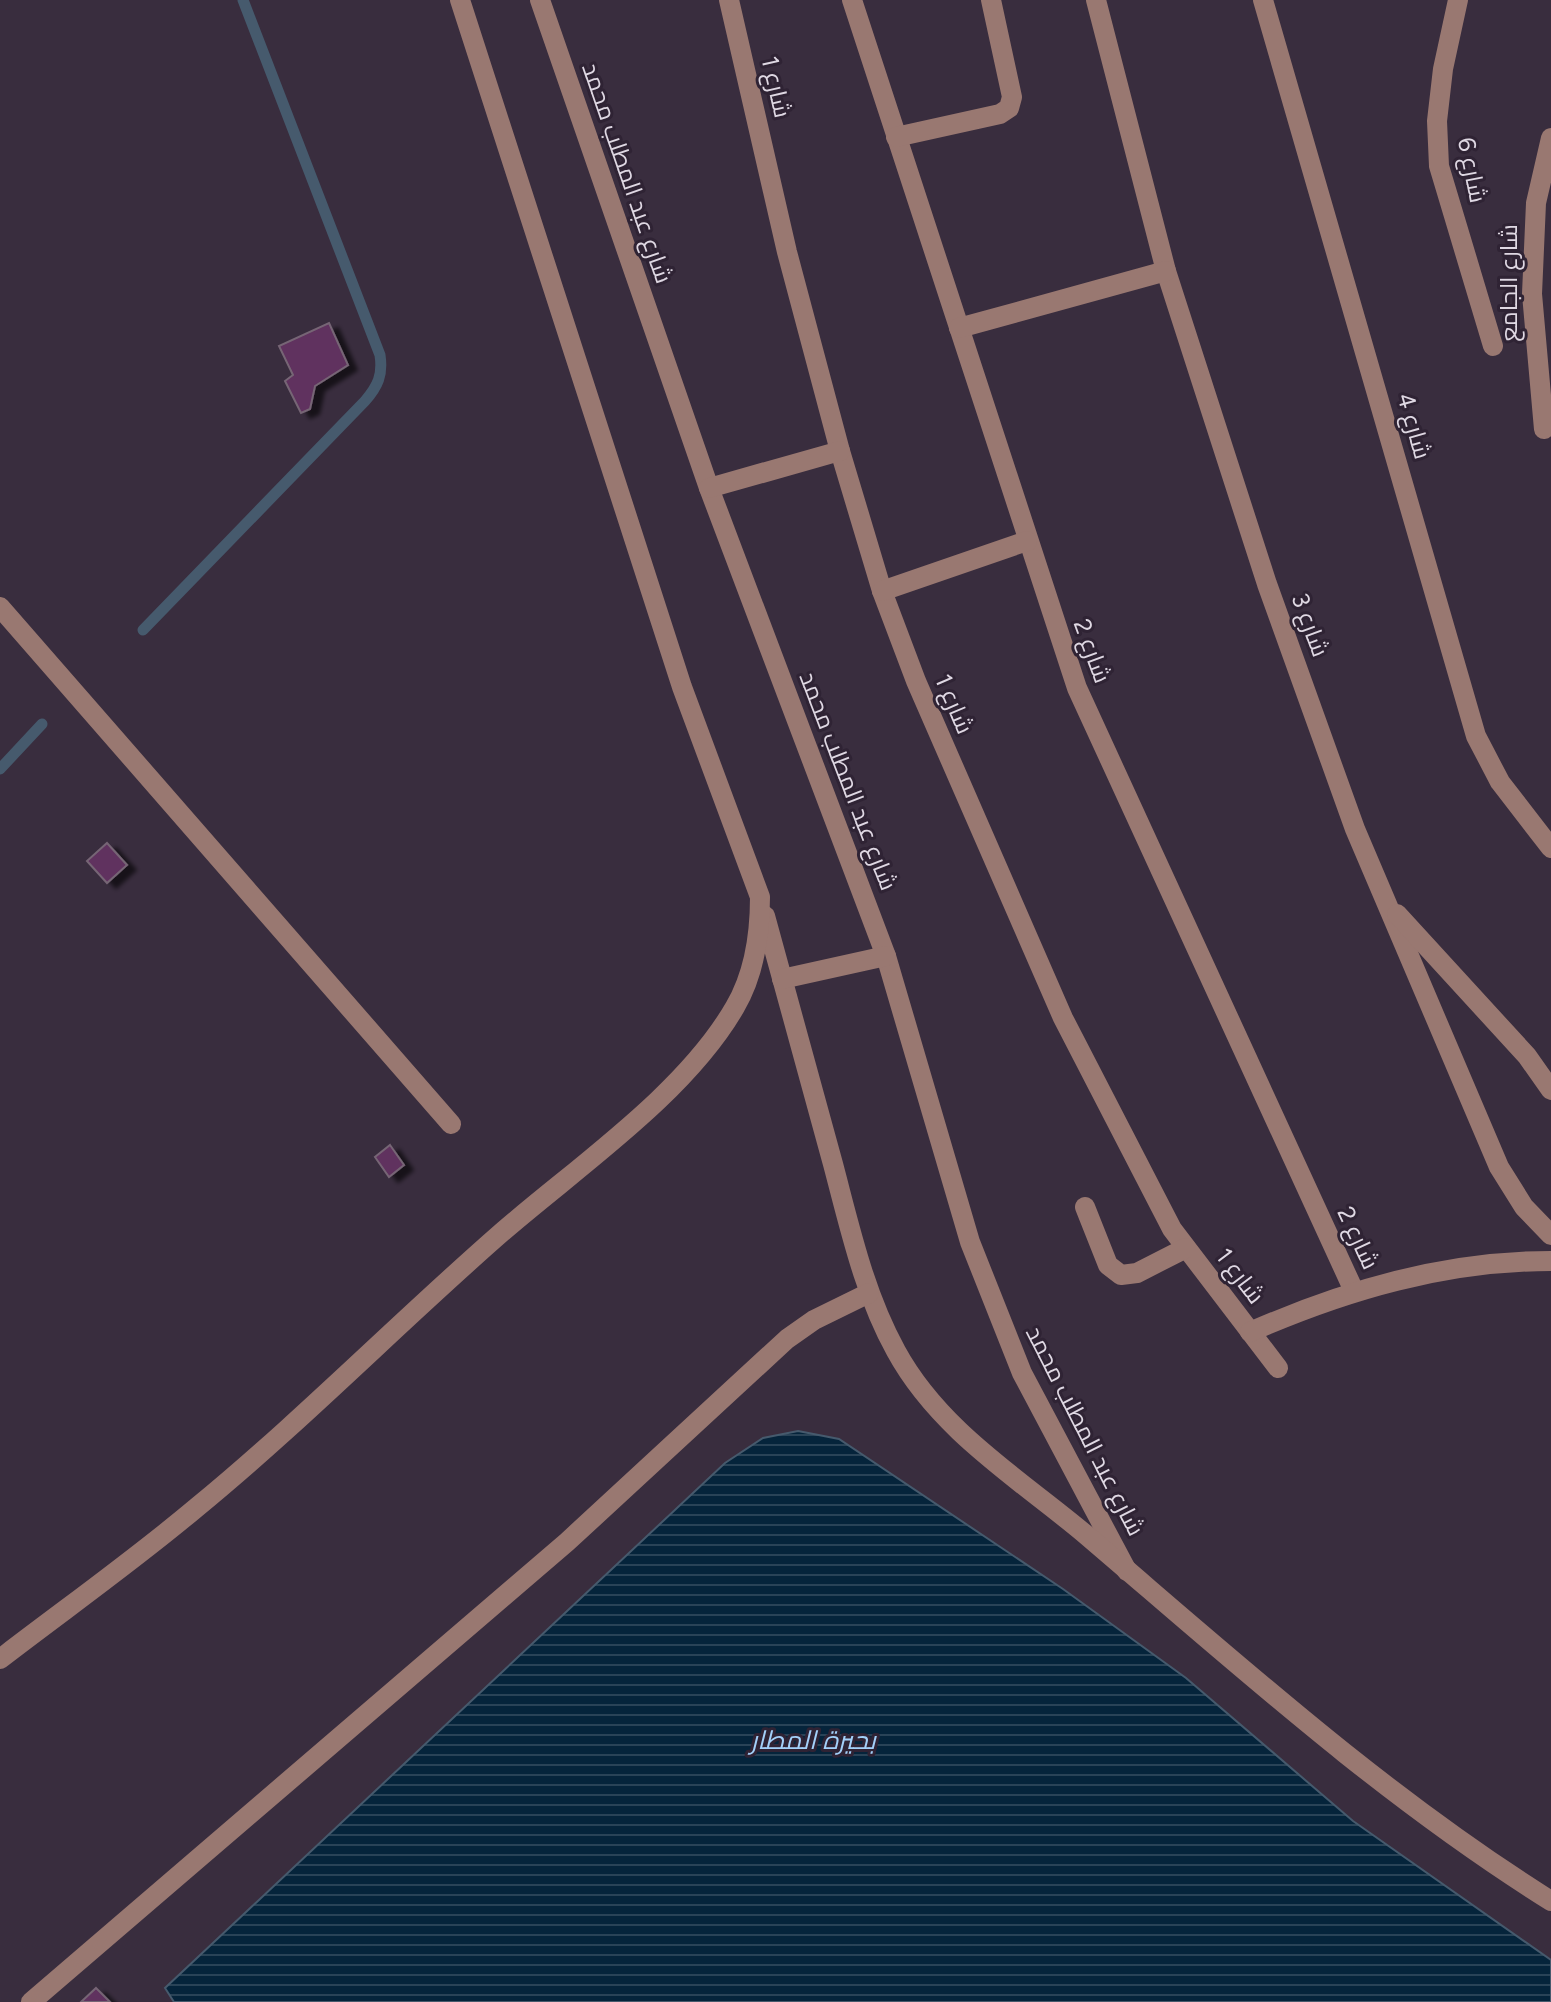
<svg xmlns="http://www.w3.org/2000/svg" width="1551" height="2002" viewBox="0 0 1551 2002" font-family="Figtree,Cairo,sans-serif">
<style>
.water{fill:url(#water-rules);stroke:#465a6d;stroke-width:2}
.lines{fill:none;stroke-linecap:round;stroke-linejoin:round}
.stream{stroke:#465a6d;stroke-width:11}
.building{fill:#60305e;stroke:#766575;stroke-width:2;filter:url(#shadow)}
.minor{stroke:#997871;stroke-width:20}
.labels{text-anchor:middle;stroke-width:6;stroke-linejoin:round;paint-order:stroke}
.street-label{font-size:24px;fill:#dfd8e3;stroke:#2f2334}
.water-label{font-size:26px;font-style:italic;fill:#a3d0f9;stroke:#2f2334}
</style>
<defs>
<pattern id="water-rules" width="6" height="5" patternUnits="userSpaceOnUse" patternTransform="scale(2)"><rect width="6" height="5" fill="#05243b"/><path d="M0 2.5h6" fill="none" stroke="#294357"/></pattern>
<filter id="shadow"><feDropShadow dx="9" dy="5" stdDeviation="2" flood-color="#0009"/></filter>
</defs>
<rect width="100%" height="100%" fill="#392d3e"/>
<polygon class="water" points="798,1431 839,1439 1063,1589 1186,1678 1353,1821 1551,1960 1551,2002 174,2002 165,1988 725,1463 763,1438"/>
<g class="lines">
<g class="stream">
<path d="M143 630 365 401C378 386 383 375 380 355L243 0"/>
<polyline points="0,769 42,724"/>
</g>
</g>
<g class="building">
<polygon points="329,323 348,365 315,386 310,409 301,413 285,381 293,375 279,346"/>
<polygon points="107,843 127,865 107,883 87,861"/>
<polygon points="390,1145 404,1165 389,1177 375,1157"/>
<polygon points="96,1988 110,2002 81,2002"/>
</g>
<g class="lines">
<g class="minor">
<polyline points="540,0 709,488 886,956 970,1242 1022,1373 1127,1571"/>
<polyline points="729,0 787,252 840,451 882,591 916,681 1063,1018 1172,1229 1278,1368"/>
<polyline points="852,0 1077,688 1354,1291"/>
<polyline points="1096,0 1166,271 1267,584 1355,829 1499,1167 1524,1207 1551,1235"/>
<polyline points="1263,0 1476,736 1500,782 1551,848"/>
<polyline points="1458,0 1443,69 1437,121 1439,166 1493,346"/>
<polyline points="896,137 1000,114 1009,108 1012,97 991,0"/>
<polyline points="959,328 1166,271"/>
<polyline points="1544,429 1532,294 1536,203 1551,138"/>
<polyline points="709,488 840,451"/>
<polyline points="882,591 1027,541"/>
<polyline points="0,607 451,1124"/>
<polyline points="1397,914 1527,1056 1551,1090"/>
<path d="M765 916C788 999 810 1082 833 1164 850 1228 864 1293 896 1351 939 1430 1018 1478 1085 1534 1235 1662 1383 1796 1551 1901"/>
<polyline points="782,979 886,956"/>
<polyline points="1085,1207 1108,1265 1121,1275 1137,1273 1186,1248"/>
<path d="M1250 1332C1346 1290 1445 1261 1551 1261"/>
<path d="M0 1659C65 1609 133 1561 196 1508 302 1421 398 1323 501 1233 577 1167 685 1094 735 1007 755 973 760 935 760 897L682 687 460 0"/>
<polyline points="31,2002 567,1542 787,1339 814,1320 869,1293"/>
</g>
</g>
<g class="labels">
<g class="street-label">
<text transform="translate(776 87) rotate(77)" y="8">شارع 1</text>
<text transform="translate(1472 170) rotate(79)" y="8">شارع 6</text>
<text transform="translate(627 173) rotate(71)" y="8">شارع عبد المطلب محمد</text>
<text transform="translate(1509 283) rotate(-90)" y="8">شارع الجامع</text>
<text transform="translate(1414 426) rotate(74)" y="8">شارع 4</text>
<text transform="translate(1310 625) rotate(70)" y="8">شارع 3</text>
<text transform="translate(1092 651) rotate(70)" y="8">شارع 2</text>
<text transform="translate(954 704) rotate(67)" y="8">شارع 1</text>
<text transform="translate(848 781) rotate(69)" y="8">شارع عبد المطلب محمد</text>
<text transform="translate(1358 1238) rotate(65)" y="8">شارع 2</text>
<text transform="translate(1240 1276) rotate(53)" y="8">شارع 1</text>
<text transform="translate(1085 1431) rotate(63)" y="8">شارع عبد المطلب محمد</text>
</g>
<g class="water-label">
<text x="813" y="1749">بحيرة المطار</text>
</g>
</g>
</svg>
